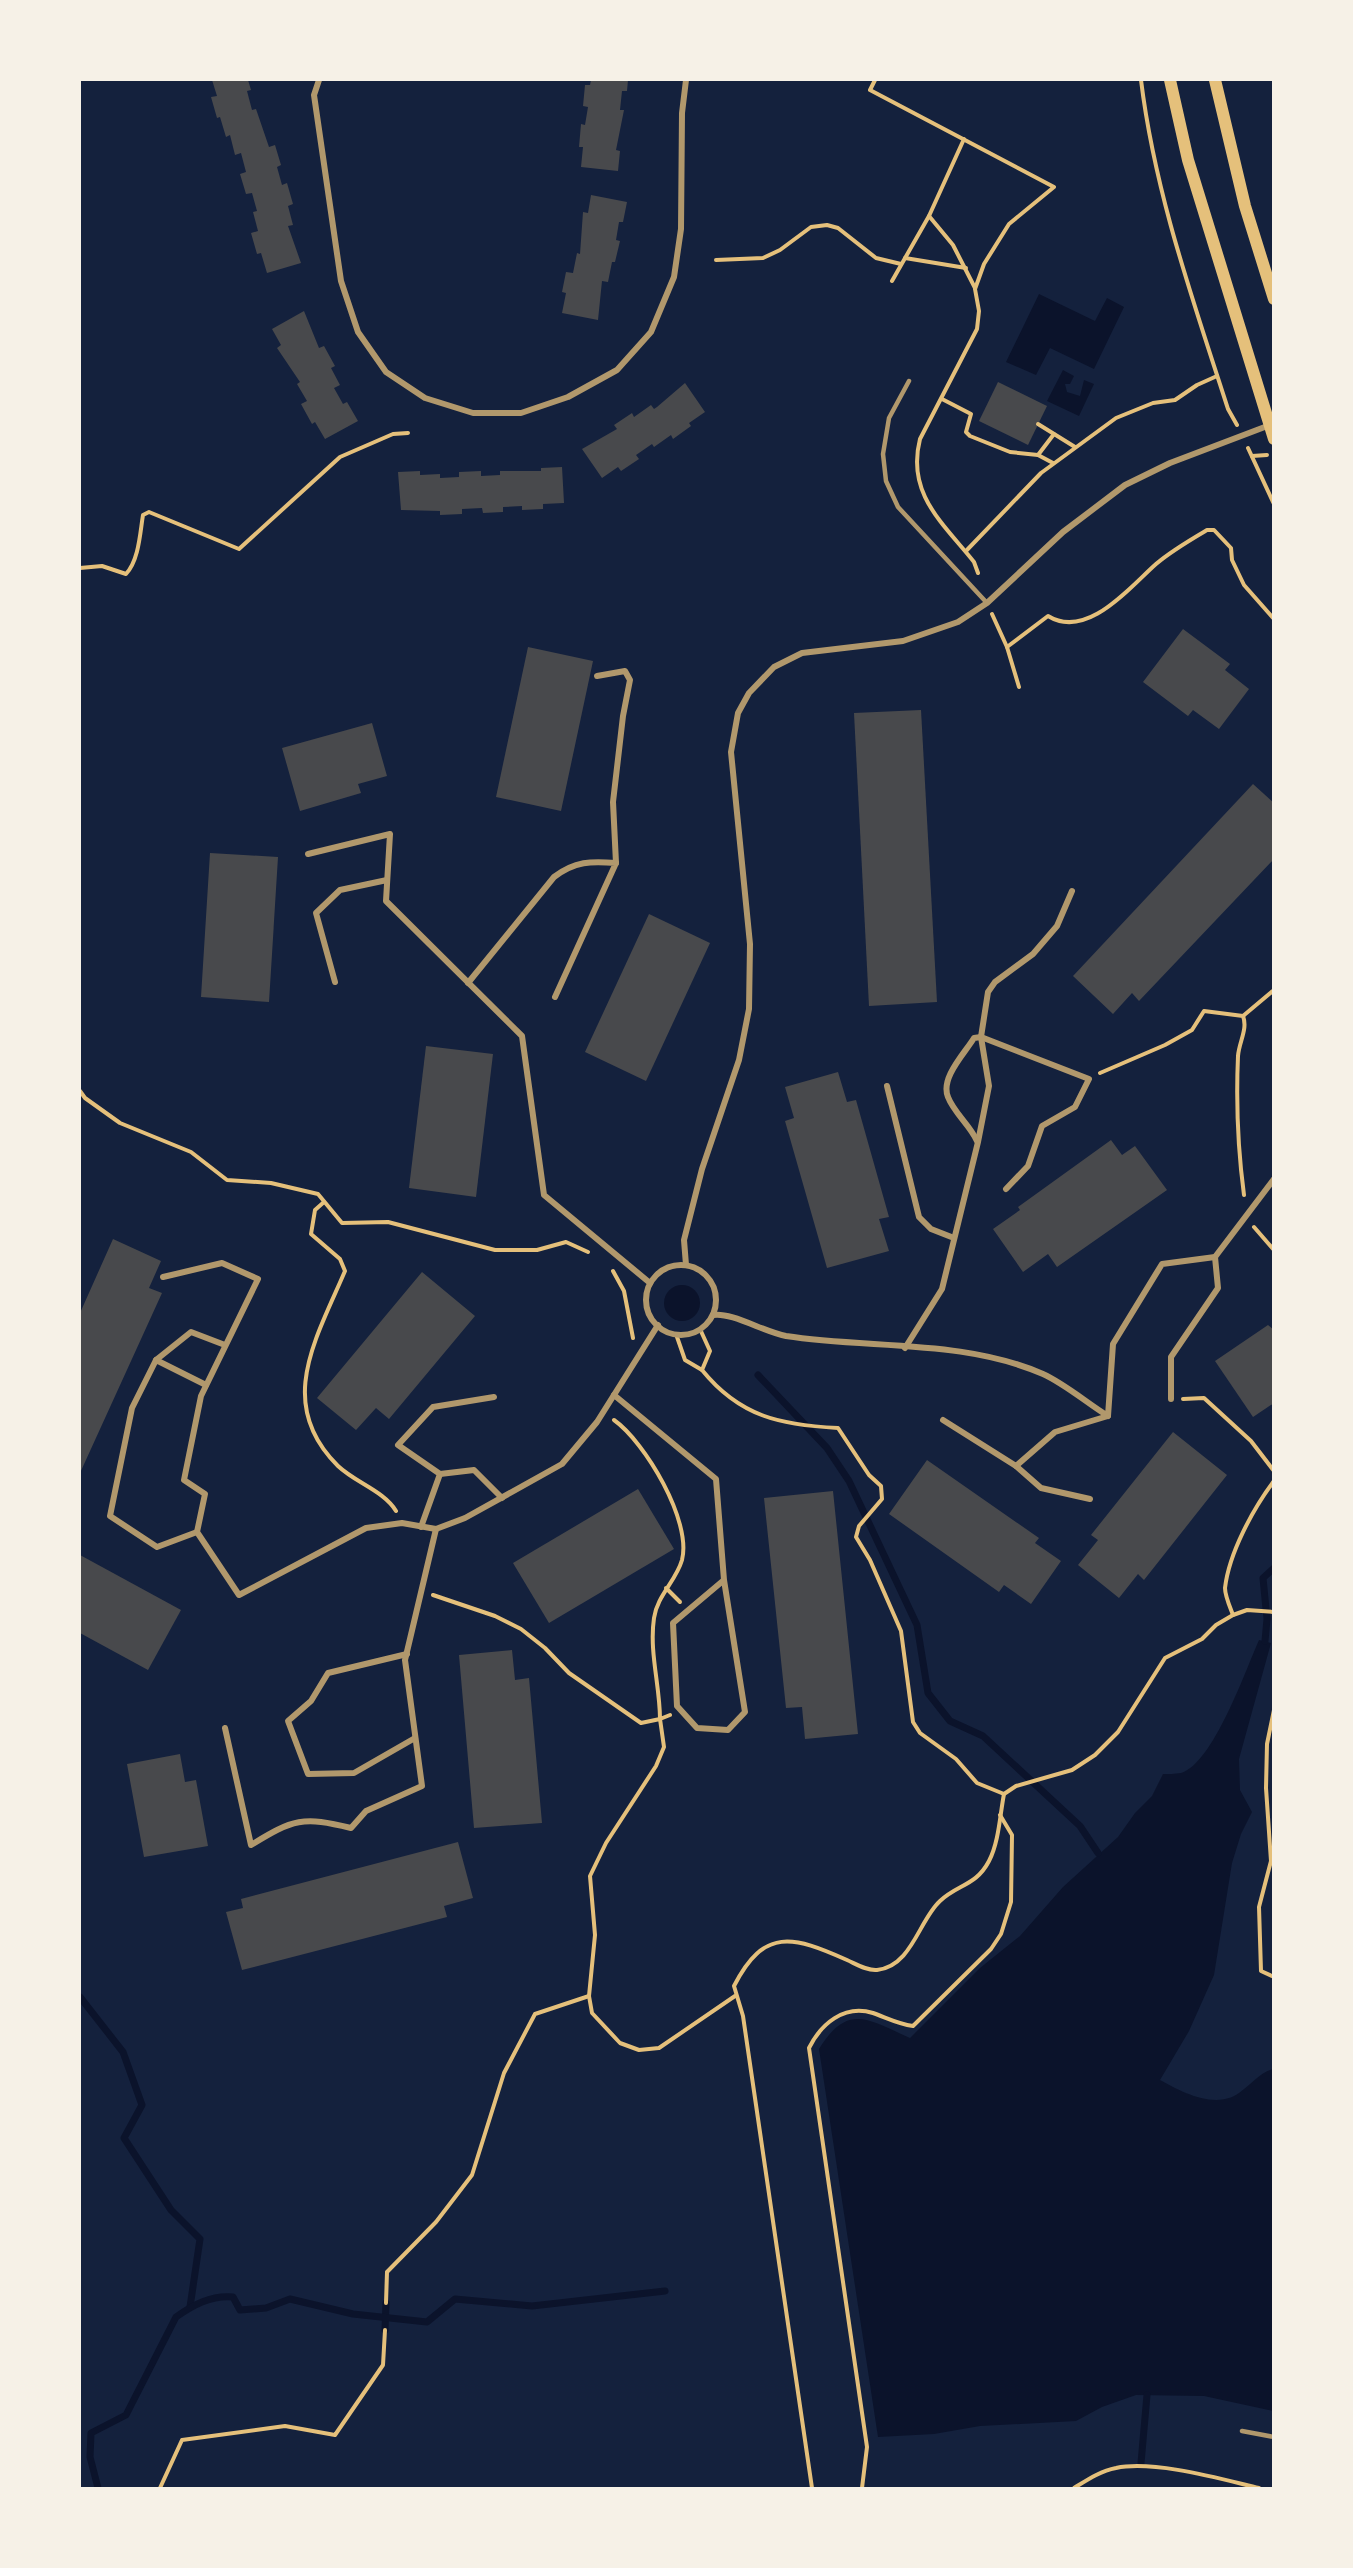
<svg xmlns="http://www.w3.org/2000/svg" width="1353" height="2568" viewBox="0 0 1353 2568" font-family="'Fira Sans',sans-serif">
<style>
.water{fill:#0b132b}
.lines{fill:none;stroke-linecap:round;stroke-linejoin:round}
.stream{stroke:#0b132b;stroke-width:7}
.building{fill:#48494c}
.path{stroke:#e5c07b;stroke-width:4}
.service{stroke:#b1986c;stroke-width:4.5}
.minor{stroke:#b1986c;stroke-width:6}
.secondary{stroke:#e5c07b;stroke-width:12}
</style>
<rect width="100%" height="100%" fill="#14213d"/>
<g class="water">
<polygon points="1039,294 1095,321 1107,298 1124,307 1094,369 1050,348 1036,375 1006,362"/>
<polygon points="1063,370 1074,376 1070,384 1065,384 1067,392 1080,396 1084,380 1094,384 1079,416 1047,401"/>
<circle cx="682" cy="1303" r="18"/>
<path d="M1259 1640 1271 1643 1239 1759 1240 1790 1252 1812 1241 1834 1232 1863 1214 1975 1189 2031 1160 2080C1182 2092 1215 2110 1239 2093 1252 2084 1258 2074 1273 2069V2411L1204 2396 1136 2395 1102 2407 1076 2421 980 2426 934 2434 878 2437 819 2049C848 2002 869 2020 910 2038L980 1968 1020 1936 1063 1887 1118 1837 1135 1813 1152 1796 1163 1774C1168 1774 1175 1774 1181 1773 1213 1764 1246 1669 1259 1640Z"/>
</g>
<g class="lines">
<g class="stream">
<polyline points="758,1375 827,1448 849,1481 917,1625 928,1693 950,1721 983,1736 1080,1826 1098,1853"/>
<polyline points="1265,1641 1267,1619 1263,1578 1274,1568"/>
<polyline points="80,1997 123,2052 142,2105 124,2138 171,2210 200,2239 190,2307"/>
<polyline points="385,2330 386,2303"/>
<polyline points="1141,2463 1147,2395"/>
<path d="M98 2488 90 2457 91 2433 126 2415 176 2317C193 2305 211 2295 233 2297L240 2310 266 2308 290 2299 353 2314 427 2322 455 2299 532 2306 665 2291"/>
</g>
</g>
<g class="building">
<polygon points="212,80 248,80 251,90 247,91 252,110 256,109 269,147 275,145 281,165 277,167 282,185 287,183 293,204 288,206 293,225 288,226 301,263 267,273 261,253 257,254 251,233 258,231 253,212 257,211 252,193 246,194 240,174 246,172 241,153 235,155 230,135 226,137 220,117 217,118 211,97 217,96"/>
<polygon points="591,80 628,80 627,91 622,91 620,110 624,110 616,150 620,151 618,171 581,167 583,147 579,147 581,124 585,125 588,107 583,106 585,85 590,85"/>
<polygon points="591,195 627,202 623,222 619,222 616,240 620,241 615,262 612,262 608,282 602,281 598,320 562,313 566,293 562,292 566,272 573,273 577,253 580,254 583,212 588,213"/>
<polygon points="304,311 319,348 324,346 335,366 331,368 340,385 334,388 343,404 347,402 358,421 325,439 315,422 312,424 301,404 307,401 297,384 300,382 277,348 281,345 272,329"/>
<polygon points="998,382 1047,406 1028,445 979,421"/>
<polygon points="685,383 705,412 689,423 691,426 673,439 671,435 654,447 652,444 636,455 639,459 621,471 618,467 602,478 582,449 617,429 614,425 632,413 634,417 651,405 654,409 657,407"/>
<polygon points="562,467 564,503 543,504 543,509 522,510 522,506 503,507 503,512 483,513 482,508 462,509 462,514 440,515 440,511 401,510 398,472 420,471 420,475 440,474 440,478 459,477 459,472 481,471 481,476 500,475 500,471 541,471 541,468"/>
<polygon points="1183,629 1230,664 1225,670 1249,689 1219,729 1193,710 1188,716 1143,682"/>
<polygon points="528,647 593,661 561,811 496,797"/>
<polygon points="921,710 937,1002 869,1006 854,713"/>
<polygon points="372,723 387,776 358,784 361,793 300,811 282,748"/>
<polygon points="1253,784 1274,803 1274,859 1139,1001 1132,993 1113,1014 1073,976"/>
<polygon points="210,853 278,857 269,1002 201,997"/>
<polygon points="649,914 710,943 646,1081 585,1052"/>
<polygon points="426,1046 493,1054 476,1197 409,1188"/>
<polygon points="838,1072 847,1102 856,1100 889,1217 879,1219 889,1251 827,1268 785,1121 794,1118 785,1087"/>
<polygon points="1111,1140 1122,1155 1135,1146 1167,1190 1057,1267 1048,1254 1023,1272 993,1229 1020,1210 1018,1207"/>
<polygon points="113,1239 161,1261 149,1288 162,1293 80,1473 80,1313"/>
<polygon points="422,1272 475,1316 389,1419 376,1408 356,1430 317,1398"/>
<polygon points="1268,1325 1274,1330 1274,1403 1253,1417 1215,1361"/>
<polygon points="1173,1432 1227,1475 1144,1580 1138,1574 1119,1598 1078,1565 1098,1540 1091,1535"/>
<polygon points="927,1460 1039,1538 1035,1543 1061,1561 1031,1604 1004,1585 999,1592 889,1514"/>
<polygon points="638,1489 674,1549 549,1623 513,1563"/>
<polygon points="833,1491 858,1734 805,1739 802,1707 786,1708 764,1498"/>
<polygon points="80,1555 181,1610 148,1670 80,1633"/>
<polygon points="512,1650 515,1680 529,1678 542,1823 474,1828 459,1655"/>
<polygon points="180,1754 185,1782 196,1780 208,1846 144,1857 127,1764"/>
<polygon points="458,1842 473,1898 444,1906 447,1917 242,1970 226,1912 243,1908 241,1899"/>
</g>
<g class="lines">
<g class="path">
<path d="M875 80 870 90 1054 187 1009 224 984 264 975 289 979 311 977 329 920 439C906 494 943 523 974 562L978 573"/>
<path d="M1141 80C1155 194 1193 300 1228 409L1237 425"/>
<polyline points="929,216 953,245 975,288"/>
<polyline points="905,258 966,268"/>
<polyline points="716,260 763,258 780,250 811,227 827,225 838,228 876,258 901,264"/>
<polyline points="892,281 929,216 964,139"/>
<polyline points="942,399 971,414 966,432 970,436 1010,452 1038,455"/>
<polyline points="1038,424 1075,447"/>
<polyline points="1248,448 1274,504"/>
<polyline points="1252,456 1267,455"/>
<polyline points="1053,463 1038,455 1054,434"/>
<polyline points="966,551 1041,473 1116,418 1153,403 1175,400 1197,385 1217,376"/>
<path d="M80 568 102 566 126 574C139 560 140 533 143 515L149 512 239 549 340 457 393 434 408 433"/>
<polyline points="992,614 1007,647 1019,687"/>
<path d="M1007 647 1048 616C1087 640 1129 588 1156 564 1171 551 1190 540 1207 530H1214L1231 548 1232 560 1244 585 1274 619"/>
<polyline points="1243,1016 1274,990"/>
<path d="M1100 1073 1165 1045 1192 1030 1204 1011 1243 1016C1248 1029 1239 1042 1238 1056 1236 1101 1238 1150 1244 1195"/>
<polyline points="80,1091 85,1098 120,1123 191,1152 227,1180 271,1183 318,1194 342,1223 388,1222 495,1250 537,1250 566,1242 588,1252"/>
<path d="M324 1202 315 1210 311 1234 340 1259 345 1271C316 1339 275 1404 338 1466 356 1483 384 1491 396 1511"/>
<polyline points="1254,1227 1274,1250"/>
<polyline points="613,1271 624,1291 633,1338"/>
<path d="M700 1329 710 1351 702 1370C740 1417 781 1425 838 1428L869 1475 881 1486 882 1499 859 1526 856 1537 870 1560 901 1631 913 1722 920 1733 956 1759 977 1783 1004 1794"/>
<polyline points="676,1334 685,1360 702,1370"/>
<polyline points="1183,1399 1204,1398 1251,1441 1274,1471"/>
<path d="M614 1420C645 1442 692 1521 682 1560 676 1581 657 1596 654 1618 649 1652 660 1686 660 1719L670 1715"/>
<polyline points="666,1588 680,1602"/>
<polyline points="433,1595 495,1616 521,1629 545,1648 569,1673 641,1723 660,1719 664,1747 656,1766 606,1843 590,1876 595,1935 589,1996 592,2013 620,2043 639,2050 659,2048 735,1996"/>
<path d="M1233 1615C1230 1607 1225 1596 1225 1588 1229 1553 1253 1509 1274 1481"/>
<polyline points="1274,1710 1267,1744 1266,1788 1271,1861 1259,1907 1261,1971 1274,1977"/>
<polyline points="386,2303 387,2272 436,2222 472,2175 504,2073 535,2014 589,1996"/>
<polyline points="160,2488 182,2440 285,2426 335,2435 383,2365 385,2330"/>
<path d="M812 2488 743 2016 734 1986C764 1927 793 1936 847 1960 856 1964 867 1971 877 1970 912 1966 919 1920 940 1901 958 1884 976 1886 989 1861 999 1842 1000 1814 1004 1794L1016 1786 1072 1770 1095 1755 1118 1732 1165 1658 1202 1639 1216 1625 1233 1615 1247 1610 1274 1612"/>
<path d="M862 2488 867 2447 809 2048C821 2024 844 2004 873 2013 887 2018 898 2024 913 2026L991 1949 1001 1934 1011 1902 1012 1835 1000 1815"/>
<path d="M1074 2488C1087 2480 1100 2471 1116 2468 1154 2460 1221 2479 1259 2488"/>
</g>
<g class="service">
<polyline points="909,381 889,418 883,454 886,481 898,507 987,603"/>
<polyline points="1242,2431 1274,2437"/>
</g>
<g class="minor">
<polyline points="319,80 314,95 341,281 358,332 386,372 425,398 473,413 521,413 568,397 617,370 651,332 674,277 681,229 682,113 686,80"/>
<polyline points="597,676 625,671 630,680 623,716 613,802 616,863"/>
<polyline points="308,854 390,834 386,901 522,1036 544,1195 650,1283"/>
<polyline points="335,982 316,913 340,890 387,880"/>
<path d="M468 983 554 877C575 861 591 861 616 863L555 997"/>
<polyline points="887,1086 919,1217 931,1229 954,1238"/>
<path d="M977 1141C970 1125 954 1113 948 1097 940 1078 965 1053 974 1038L981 1037 1089 1079 1075 1107 1042 1126 1028 1166 1006 1189"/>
<polyline points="686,1265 684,1240 702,1169 739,1060 749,1009 750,944 731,752 738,713 749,693 774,667 802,653 903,641 958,622 987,603 1063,532 1125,485 1170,463 1270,425"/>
<circle cx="681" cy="1300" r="35"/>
<polyline points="163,1277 222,1263 258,1279 201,1396 184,1480 205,1494 197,1532 239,1595 366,1528 402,1523 436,1529 465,1518 562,1464 597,1422 658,1325"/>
<path d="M713 1315C732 1312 764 1332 786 1336 870 1349 963 1339 1043 1374 1065 1384 1087 1403 1108 1416L1113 1344 1162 1264 1215 1257 1274 1179"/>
<polyline points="905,1348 942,1289 978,1142 989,1086 981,1037 988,992 995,982 1033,954 1057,926 1072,891"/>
<polyline points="156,1360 191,1332 225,1345"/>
<polyline points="614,1395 716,1479 724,1580 673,1623 677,1706 697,1728 728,1730 745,1712 724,1580"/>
<polyline points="1171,1399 1171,1357 1218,1288 1215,1257"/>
<polyline points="943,1420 1016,1466 1055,1432 1108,1416"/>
<polyline points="1016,1466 1041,1488 1090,1499"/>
<polyline points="440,1474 474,1470 502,1498"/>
<polyline points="421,1527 440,1474 398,1445 433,1407 494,1397"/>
<polyline points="197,1532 157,1547 110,1516 132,1408 156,1360 206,1385"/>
<polyline points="407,1654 328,1673 311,1701 288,1721 308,1774 354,1773 415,1738"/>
<path d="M225 1728 251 1845C293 1819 303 1816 351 1828L366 1811 422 1786 405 1660 436 1529"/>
</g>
<g class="secondary">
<polyline points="1170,80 1188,160 1274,439"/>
<polyline points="1215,80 1245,206 1274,299"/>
</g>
</g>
<rect width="1353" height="2568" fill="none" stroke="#f6f1e7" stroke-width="162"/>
</svg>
